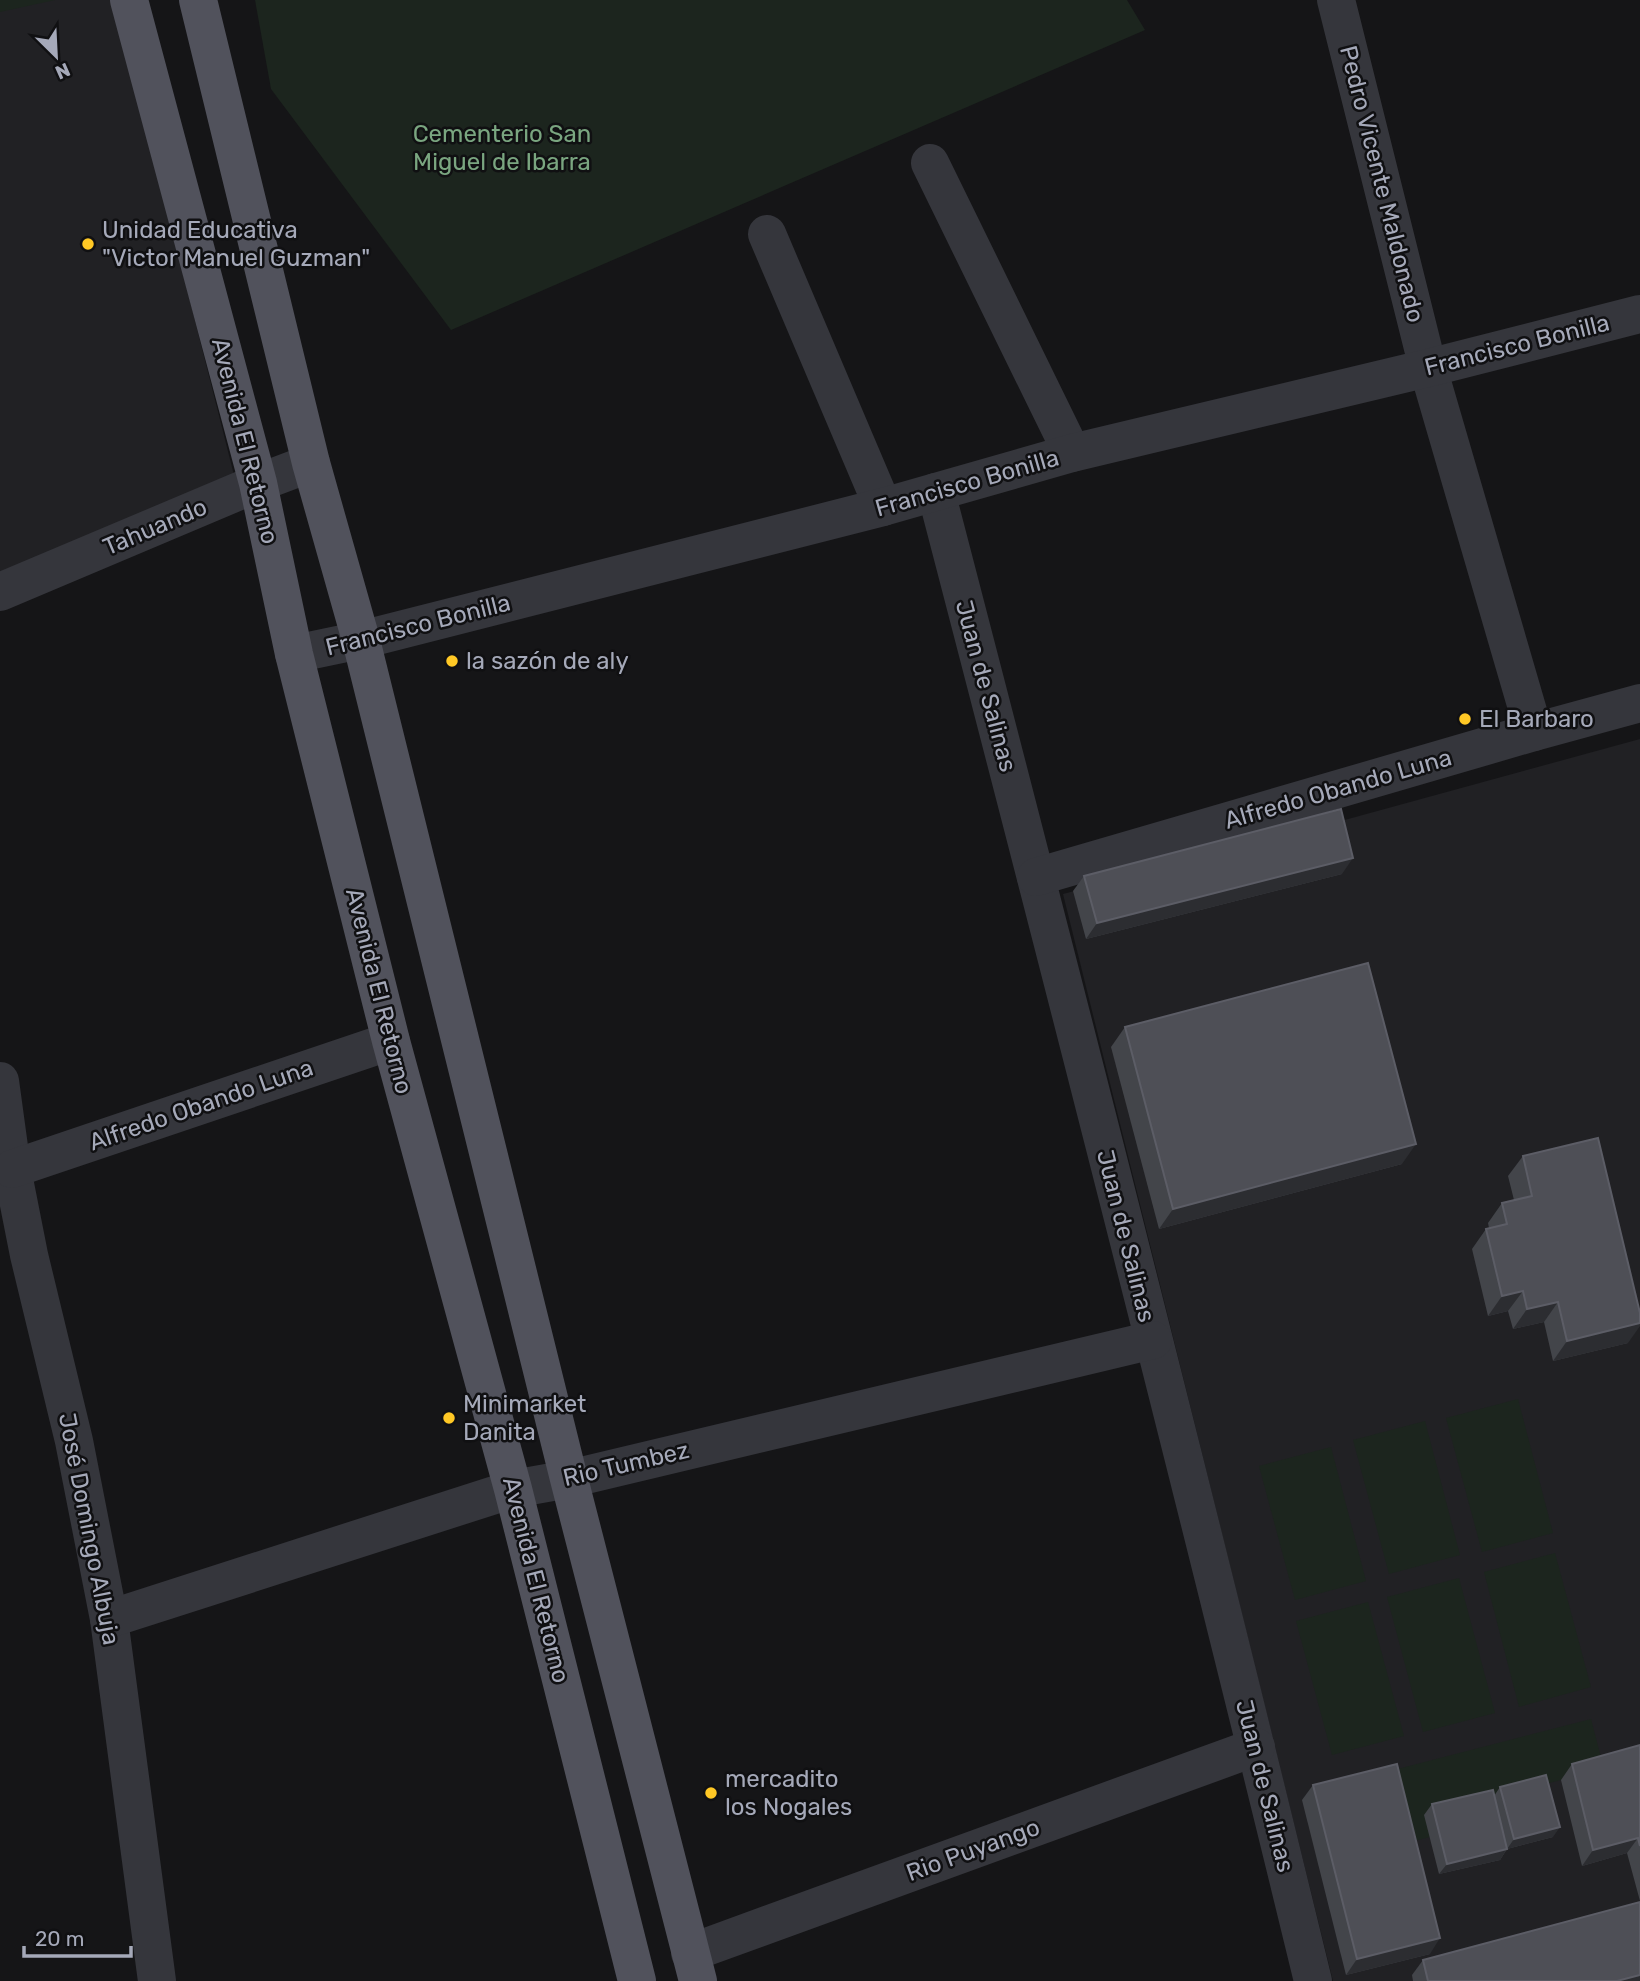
<svg xmlns="http://www.w3.org/2000/svg" width="1640" height="1981" viewBox="0 0 1640 1981" font-family="Rubik,sans-serif">
<style>
.built{fill:#212124}
.green{fill:#1c251e}
.lines{fill:none;stroke-linecap:round;stroke-linejoin:round}
.minor{stroke:#35363c;stroke-width:38}
.major{stroke:#51525c;stroke-width:38}
.wall{fill:#43454a}
.shaded-wall{fill:#2c2d31}
.building{fill:#4e4f56;stroke:#5c5d66;stroke-width:2}
.poi-dot{fill:#ffc825;stroke:#101012;stroke-width:2.5}
.labels{text-anchor:middle;stroke-width:5;stroke-linejoin:round;paint-order:stroke}
.park-label{font-size:24px;fill:#7aa680;stroke:#101012}
.street-label{font-size:24px;fill:#a5a9b9;stroke:#101012}
.poi-label{font-size:24px;fill:#a5a9b9;stroke:#101012;text-anchor:start}
</style>
<rect width="100%" height="100%" fill="#151517"/>
<g class="built">
<polygon points="0,0 114,0 237,487 0,578"/>
<polygon points="1640,739 1640,1981 1333,1981 1063,894 1330,824"/>
</g>
<g class="green">
<polygon points="0,0 55,0 0,12"/>
<polygon points="255,0 1127,0 1145,30 451,330 271,89"/>
<polygon points="1518,1399 1553,1533 1482,1552 1446,1418"/>
<polygon points="1425,1421 1460,1555 1389,1574 1353,1440"/>
<polygon points="1331,1447 1366,1581 1295,1600 1259,1466"/>
<polygon points="1555,1553 1591,1687 1519,1707 1484,1572"/>
<polygon points="1459,1578 1495,1713 1423,1732 1387,1597"/>
<polygon points="1368,1602 1404,1736 1332,1755 1296,1621"/>
<polygon points="1591,1719 1604,1769 1425,1815 1430,1837 1402,1844 1382,1773"/>
</g>
<g class="lines">
<g class="minor">
<polyline points="1336,0 1428,368 1534,732"/>
<polyline points="930,163 1072,453"/>
<polyline points="767,234 883,507"/>
<path d="M936 492C1065 987 1192 1483 1313 1981"/>
<polyline points="0,592 258,483 311,463"/>
<polyline points="294,654 361,640 883,507 1072,453 1428,368 1640,314"/>
<polyline points="1036,877 1534,732 1640,703"/>
<polyline points="0,1081 12,1169 29,1255 74,1441 109,1619 157,1981"/>
<polyline points="12,1169 391,1041"/>
<polyline points="109,1619 513,1489 569,1479 1153,1340"/>
<polyline points="690,1953 1256,1747"/>
</g>
<g class="major">
<polyline points="129,0 258,483 294,654 391,1041 513,1489 637,1981"/>
<polyline points="198,0 311,463 361,640 569,1479 698,1981"/>
</g>
</g>
<g class="wall">
<polygon points="1342,874 1086,939 1073,891 1084,876"/>
<polygon points="1125,1027 1402,1164 1159,1229 1111,1047"/>
<polygon points="1523,1156 1628,1343 1553,1361 1544,1322 1513,1329 1508,1311 1488,1316 1472,1249 1486,1229 1489,1228 1488,1223 1502,1203 1514,1200 1508,1176"/>
<polygon points="1640,1745 1640,1901 1627,1853 1582,1866 1561,1780 1572,1764"/>
<polygon points="1313,1785 1430,1954 1346,1975 1302,1800"/>
<polygon points="1500,1787 1553,1837 1507,1849 1500,1860 1439,1874 1424,1815 1432,1804 1494,1796"/>
<polygon points="1423,1960 1640,1981 1413,1981 1412,1975"/>
</g>
<g class="shaded-wall">
<polygon points="1353,858 1342,874 1086,939 1097,923"/>
<polygon points="1416,1144 1402,1164 1159,1229 1173,1209"/>
<polygon points="1523,1291 1508,1311 1488,1316 1502,1296"/>
<polygon points="1558,1302 1544,1322 1513,1329 1527,1309"/>
<polygon points="1640,1323 1640,1326 1628,1343 1553,1361 1567,1341"/>
<polygon points="1560,1827 1553,1837 1507,1849 1500,1860 1439,1874 1447,1864 1507,1849 1514,1839"/>
<polygon points="1638,1838 1627,1853 1582,1866 1593,1850"/>
<polygon points="1440,1938 1430,1954 1346,1975 1357,1959"/>
<polygon points="1640,1975 1640,1981 1617,1981"/>
</g>
<g class="building">
<polygon points="1341,809 1353,858 1097,923 1084,876"/>
<polygon points="1368,963 1416,1144 1173,1209 1125,1027"/>
<polygon points="1598,1138 1640,1313 1640,1323 1567,1341 1558,1302 1527,1309 1523,1291 1502,1296 1486,1229 1507,1224 1502,1203 1532,1196 1523,1156"/>
<polygon points="1640,1745 1640,1846 1638,1838 1593,1850 1572,1764"/>
<polygon points="1397,1764 1440,1938 1357,1959 1313,1785"/>
<polygon points="1546,1775 1560,1827 1514,1839 1500,1787"/>
<polygon points="1493,1790 1507,1849 1447,1864 1432,1804"/>
<polygon points="1640,1902 1640,1975 1617,1981 1428,1981 1423,1960"/>
</g>
<g class="poi-dot">
<circle cx="88" cy="244" r="7"/>
<circle cx="452" cy="661" r="7"/>
<circle cx="1465" cy="719" r="7"/>
<circle cx="449" cy="1418" r="7"/>
<circle cx="711" cy="1793" r="7"/>
</g>
<g class="labels">
<g class="park-label">
<text x="502" y="142">Cementerio San<tspan x="502" dy="28">Miguel de Ibarra</tspan></text>
</g>
<g class="street-label">
<text transform="translate(1382 184) rotate(76)" y="8">Pedro Vicente Maldonado</text>
<text transform="translate(1517 345) rotate(-14)" y="8">Francisco Bonilla</text>
<text transform="translate(245 441) rotate(76)" y="8">Avenida El Retorno</text>
<text transform="translate(967 483) rotate(-16)" y="8">Francisco Bonilla</text>
<text transform="translate(155 527) rotate(-23)" y="8">Tahuando</text>
<text transform="translate(418 625) rotate(-14)" y="8">Francisco Bonilla</text>
<text transform="translate(986 686) rotate(75)" y="8">Juan de Salinas</text>
<text transform="translate(1338 789) rotate(-16)" y="8">Alfredo Obando Luna</text>
<text transform="translate(379 991) rotate(76)" y="8">Avenida El Retorno</text>
<text transform="translate(201 1105) rotate(-19)" y="8">Alfredo Obando Luna</text>
<text transform="translate(1126 1236) rotate(76)" y="8">Juan de Salinas</text>
<text transform="translate(626 1464) rotate(-13)" y="8">Rio Tumbez</text>
<text transform="translate(89 1529) rotate(79)" y="8">José Domingo Albuja</text>
<text transform="translate(536 1580) rotate(76)" y="8">Avenida El Retorno</text>
<text transform="translate(1265 1786) rotate(76)" y="8">Juan de Salinas</text>
<text transform="translate(973 1850) rotate(-20)" y="8">Rio Puyango</text>
</g>
<g class="poi-label">
<text x="102" y="238">Unidad Educativa<tspan x="102" dy="28">"Victor Manuel Guzman"</tspan></text>
<text x="466" y="669">la sazón de aly</text>
<text x="1479" y="727">El Barbaro</text>
<text x="463" y="1412">Minimarket<tspan x="463" dy="28">Danita</tspan></text>
<text x="725" y="1787">mercadito<tspan x="725" dy="28">los Nogales</tspan></text>
</g>
</g>
<g transform="translate(56 56) rotate(156)" stroke="#101012" stroke-width="5" paint-order="stroke">
<path d="M0-5L12 26L0 18L-12 26Z" fill="#a5a9b9"/>
<text y="-10" font-size="19" font-weight="bold" text-anchor="middle" fill="#a5a9b9">N</text>
</g>
<path d="M24 1946v10h107v-10" fill="none" stroke="#a5a9b9" stroke-width="3.5"/>
<text x="35" y="1946" font-size="21" fill="#a5a9b9" stroke="#101012" stroke-width="5" paint-order="stroke">20 m</text>
</svg>
